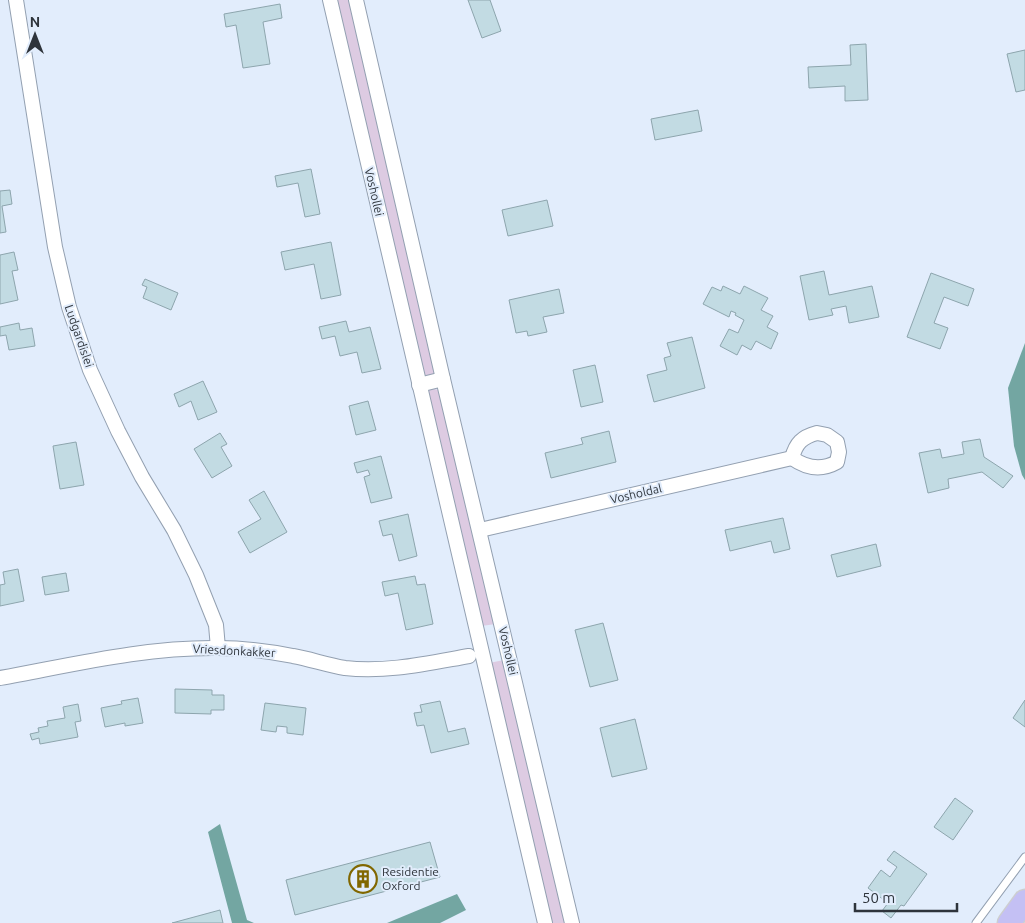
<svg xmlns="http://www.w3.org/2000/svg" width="1025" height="923" viewBox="0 0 1025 923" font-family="Ubuntu,sans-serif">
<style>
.grass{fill:#ddcbe2}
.water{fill:#73a6a2}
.building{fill:#c2dbe3;stroke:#8da5ad}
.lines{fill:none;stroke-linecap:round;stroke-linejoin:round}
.lane-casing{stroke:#93a0b1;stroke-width:9}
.street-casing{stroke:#93a0b1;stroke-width:16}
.primary-casing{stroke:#cdced0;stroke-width:25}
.lane{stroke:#fff;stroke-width:7}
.street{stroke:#fff;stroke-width:14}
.primary{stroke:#c4c0f4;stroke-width:22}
.labels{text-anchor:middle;stroke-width:4;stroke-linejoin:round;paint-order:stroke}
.street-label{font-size:12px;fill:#2e343b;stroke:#e2edfc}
.poi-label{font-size:12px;fill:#2e343b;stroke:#e2edfc;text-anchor:start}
</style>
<rect width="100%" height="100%" fill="#e2edfc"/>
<g class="grass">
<polygon points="335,0 350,0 436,370 434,375 430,376 424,375"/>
<polygon points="434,389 439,390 496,624 481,626 427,394 429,390"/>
<polygon points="504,660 566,923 551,923 489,663"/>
</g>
<g class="water">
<polygon points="1025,343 1025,480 1022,475 1014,446 1008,388"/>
<polygon points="220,824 247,920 254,923 232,923 208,832"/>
<polygon points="457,894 466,910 440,923 387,923"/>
</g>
<g class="building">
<polygon points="468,0 490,0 501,31 482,38"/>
<polygon points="280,4 282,18 263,22 270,64 243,68 236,25 226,27 224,14"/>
<polygon points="866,44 868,100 845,101 845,86 809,88 808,67 851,65 850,45"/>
<polygon points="1025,50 1025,90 1016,92 1007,54"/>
<polygon points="698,110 702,131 655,140 651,119"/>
<polygon points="311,169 320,214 305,217 298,183 277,187 275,176"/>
<polygon points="10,190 12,204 2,206 6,232 0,233 0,191"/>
<polygon points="547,200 553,226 508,236 502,210"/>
<polygon points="331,242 341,295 321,299 314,264 285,270 281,252"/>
<polygon points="14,252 18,270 12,271 18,300 0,304 0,255"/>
<polygon points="824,271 829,295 872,286 879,317 849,323 846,306 831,309 833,315 809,320 800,276"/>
<polygon points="931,273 974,289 968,306 944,297 934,323 948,328 940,349 907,337"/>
<polygon points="145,279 178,293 171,310 143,298 147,287 142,285"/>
<polygon points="723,286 740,294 744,286 768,298 761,310 773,316 767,327 778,333 771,349 756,341 751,350 742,345 737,355 720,346 729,329 738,333 744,320 735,315 736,313 731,311 729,317 703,304 712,287 721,291"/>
<polygon points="559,289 564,313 543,317 547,332 528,336 527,331 516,333 509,300"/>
<polygon points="346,321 349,332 370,327 381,369 362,373 357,352 340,356 335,336 322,339 319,327"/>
<polygon points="19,323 20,330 32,328 35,346 9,350 6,335 0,336 0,327"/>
<polygon points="692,337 705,388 654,402 647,375 667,370 664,358 671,356 667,343"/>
<polygon points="595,365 603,402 581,407 573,370"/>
<polygon points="203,381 217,412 198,420 191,401 179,407 174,394"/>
<polygon points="368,401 376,430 356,435 349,406"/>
<polygon points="609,431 616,462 551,478 545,453 583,444 581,438"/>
<polygon points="220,433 227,444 221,447 232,466 212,478 194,449"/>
<polygon points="980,439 984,457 1013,476 1003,488 982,472 948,479 949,488 928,493 919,453 940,449 942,458 964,454 962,442"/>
<polygon points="76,442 84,485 60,489 53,446"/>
<polygon points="381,456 392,498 371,503 364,477 370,475 368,470 357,473 354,463"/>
<polygon points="264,491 287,532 250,553 238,532 261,519 249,500"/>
<polygon points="408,514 417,556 399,561 392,534 383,536 379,521"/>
<polygon points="783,518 790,549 774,553 771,541 730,551 725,530"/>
<polygon points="876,544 881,566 837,577 831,555"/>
<polygon points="18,569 24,601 0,606 0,585 5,584 3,572"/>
<polygon points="66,573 69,591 45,595 42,577"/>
<polygon points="415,576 417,585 425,584 433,624 406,630 398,593 385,596 382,582"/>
<polygon points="603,623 618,680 590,687 575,630"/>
<polygon points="175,689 212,690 212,695 224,695 224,710 211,710 211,714 175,713"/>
<polygon points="138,698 143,723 125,726 125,723 105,727 101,708 122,704 121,701"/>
<polygon points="1025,700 1025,727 1013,718"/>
<polygon points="440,701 448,732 465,728 469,744 431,753 424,725 417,726 414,713 422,712 420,705"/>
<polygon points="265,703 306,708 303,735 287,733 287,727 277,726 276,732 261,730"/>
<polygon points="78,704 81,721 75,722 78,737 40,744 39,738 32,740 30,734 39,732 38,728 48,726 47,721 65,718 63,707"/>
<polygon points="635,719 647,769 612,777 600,728"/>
<polygon points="955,798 973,811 953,840 934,827"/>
<polygon points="430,842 440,877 295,915 286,880"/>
<polygon points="894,851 927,874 904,906 901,905 891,918 882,911 888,903 868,888 881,870 890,877 897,867 887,860"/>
<polygon points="220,910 223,923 172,923"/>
</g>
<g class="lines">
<defs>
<polyline id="lane" points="976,923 1025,857"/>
<g id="street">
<polyline points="16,0 55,247 69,307 90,370 118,431 142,477 174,530 196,575 216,625 218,648"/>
<polyline points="330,0 545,923"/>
<polyline points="356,0 443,379 572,923"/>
<polyline points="419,385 443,379"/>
<path d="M817 433 827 435 837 442 839 452 837 462C821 471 806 468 792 458 796 443 802 437 817 433Z"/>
<polyline points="480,530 792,458"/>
<path d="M0 678C72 665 144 647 218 648 243 648 268 651 293 656 310 659 327 665 345 668 386 673 429 663 469 656"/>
</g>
<polyline id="primary" points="1009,923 1025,901"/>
</defs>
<use href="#lane" class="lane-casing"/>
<use href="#street" class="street-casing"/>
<use href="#primary" class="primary-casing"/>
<use href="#lane" class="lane"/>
<use href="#street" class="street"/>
<use href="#primary" class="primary"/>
</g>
<defs>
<symbol id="building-ring" viewBox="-11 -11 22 22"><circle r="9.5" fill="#e2edfc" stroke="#816700" stroke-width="1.5"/><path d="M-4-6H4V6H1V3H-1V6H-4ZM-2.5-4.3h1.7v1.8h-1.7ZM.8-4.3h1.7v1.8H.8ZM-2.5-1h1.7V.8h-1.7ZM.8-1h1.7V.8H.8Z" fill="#816700"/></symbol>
</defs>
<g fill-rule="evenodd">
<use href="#building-ring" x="347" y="863" width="32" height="32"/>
</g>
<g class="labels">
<g class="street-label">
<text transform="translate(374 192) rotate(77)" y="4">Voshollei</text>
<text transform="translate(79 336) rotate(71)" y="4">Ludgardislei</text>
<text transform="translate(636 494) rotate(-13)" y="4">Vosholdal</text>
<text transform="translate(234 651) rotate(3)" y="4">Vriesdonkakker</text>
<text transform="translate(508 651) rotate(77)" y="4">Voshollei</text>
</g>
<g class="poi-label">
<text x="382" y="876">Residentie<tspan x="382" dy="14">Oxford</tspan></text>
</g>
</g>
<g transform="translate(35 35)" stroke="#e2edfc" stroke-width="4" paint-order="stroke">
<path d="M0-4L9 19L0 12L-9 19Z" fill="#2e343b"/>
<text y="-8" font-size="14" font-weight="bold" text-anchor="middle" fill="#2e343b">N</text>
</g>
<path d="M855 903v8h102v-8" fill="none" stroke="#2e343b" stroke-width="2.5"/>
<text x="862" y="903" font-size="15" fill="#2e343b" stroke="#e2edfc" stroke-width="4" paint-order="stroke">50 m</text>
</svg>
